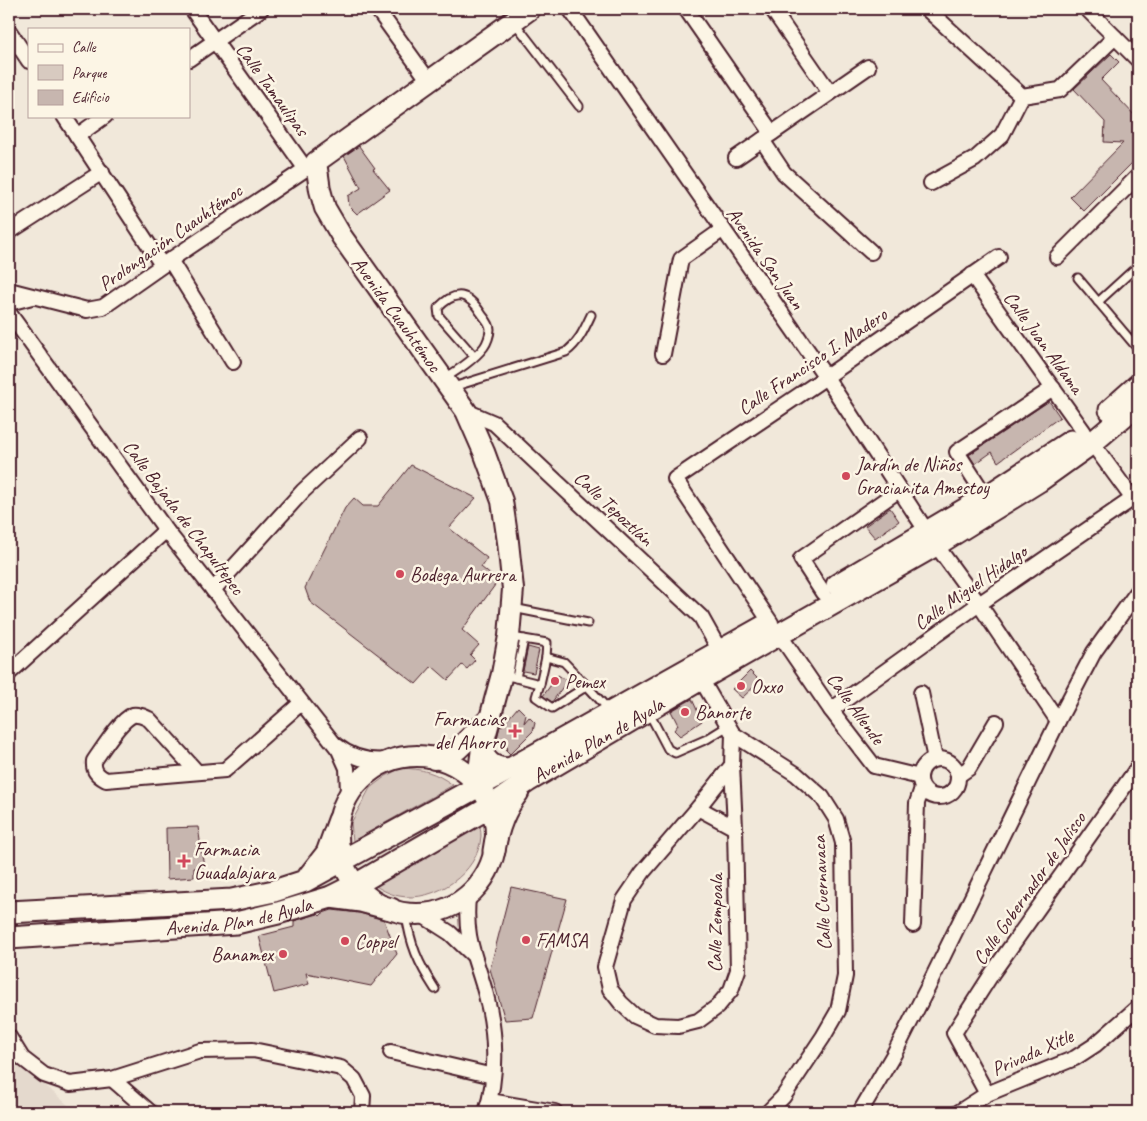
<svg xmlns="http://www.w3.org/2000/svg" width="1147" height="1121" viewBox="0 0 1147 1121" font-family="Caveat,sans-serif">
<style>
.built{fill:#e4d9cd}
.green{fill:#d8cac0;stroke:#917476}
.building{fill:#c7b6af;stroke:#4a1f2b}
.lines{fill:none;stroke-linecap:round;stroke-linejoin:round}
.lane-casing{stroke:#4a1f2b;stroke-width:11}
.street-casing{stroke:#4a1f2b;stroke-width:18}
.secondary-casing{stroke:#4a1f2b;stroke-width:24}
.primary-casing{stroke:#4a1f2b;stroke-width:25}
.lane{stroke:#fcf5e5;stroke-width:7}
.street{stroke:#fcf5e5;stroke-width:14}
.secondary{stroke:#fcf5e5;stroke-width:20}
.primary{stroke:#fcf5e5;stroke-width:21}
.poi-dot{fill:#d1495b;stroke:#fcf5e5;stroke-width:2}
.labels{text-anchor:middle;stroke-width:5;stroke-linejoin:round;paint-order:stroke}
.street-label{font-size:20px;fill:#4a1f2b;stroke:#fcf5e5}
.poi-label{font-size:20px;fill:#4a1f2b;stroke:#fcf5e5;text-anchor:start}
</style>
<rect width="100%" height="100%" fill="#f1e8da"/>
<filter id="ink" filterUnits="userSpaceOnUse"><feTurbulence type="fractalNoise" baseFrequency=".02" numOctaves="2"/><feDisplacementMap in="SourceGraphic" scale="10" xChannelSelector="R" yChannelSelector="G"/><feConvolveMatrix kernelMatrix="1 2 1 2 8 2 1 2 1" color-interpolation-filters="sRGB"/></filter>
<g filter="url(#ink)">
<polygon class="built" points="9,1054 76,1112 9,1112"/>
<g class="green">
<path d="M401 768C423 769 435 772 453 785L353 841 351 823 370 788 386 776Z"/>
<path d="M479 821C480 826 481 832 481 836 479 873 434 903 399 896 389 894 380 889 371 883Z"/>
</g>
<g class="building">
<polygon points="1111,54 1119,62 1101,80 1138,119 1138,157 1084,211 1070,197 1123,143 1104,142 1105,122 1074,89"/>
<polygon points="359,146 375,168 373,169 390,190 357,214 349,206 348,196 361,188 344,156"/>
<polygon points="1049,401 1060,417 998,462 992,452 975,464 969,455"/>
<polygon points="411,465 476,498 449,528 487,558 481,567 498,581 462,630 479,645 470,655 475,660 467,669 462,665 448,680 432,666 416,684 310,602 305,588 345,508 354,498 363,506 378,506"/>
<polygon points="890,508 899,521 875,538 865,526"/>
<polygon points="528,647 539,650 534,673 523,671"/>
<polygon points="750,671 760,681 742,698 732,689"/>
<polygon points="558,675 567,681 552,702 543,696"/>
<polygon points="692,699 702,721 680,736 674,730 678,725 671,711"/>
<polygon points="518,707 526,715 524,723 529,717 535,723 533,731 510,754 506,750 508,748 500,742 495,747 500,726 501,727"/>
<polygon points="198,827 204,867 194,868 194,877 167,879 166,828"/>
<polygon points="511,887 567,899 533,1018 505,1020 490,969"/>
<polygon points="332,910 359,913 384,920 397,954 371,986 306,973 309,984 274,993 259,936 294,927 294,921 318,914 320,916 323,913"/>
</g>
<g class="lines">
<defs>
<g id="lane">
<polyline points="515,23 579,106"/>
<polyline points="1078,278 1138,349"/>
<polyline points="1098,302 1132,271"/>
<path d="M445 378C458 370 474 360 484 347 487 343 490 335 490 329 490 323 484 318 481 313 468 293 456 289 438 308L439 316 474 356"/>
<path d="M453 387 566 352C579 342 584 330 591 315"/>
<polyline points="513,608 588,623"/>
<polyline points="512,637 547,643 546,657 564,662 587,686"/>
<polyline points="504,675 516,678 524,639"/>
<polyline points="516,678 540,684 546,657"/>
<polyline points="540,684 536,697 552,708 587,686 609,710"/>
<polyline points="649,713 668,749 675,753 707,739 728,726"/>
<path d="M406 914C410 944 418 963 435 989"/>
</g>
<g id="street">
<polyline points="192,9 305,168"/>
<polyline points="377,9 429,81"/>
<polyline points="570,9 826,377 927,532"/>
<polyline points="686,9 772,133"/>
<polyline points="772,9 830,93"/>
<polyline points="927,9 1022,96"/>
<polyline points="1087,9 1138,60"/>
<polyline points="9,31 29,61"/>
<polyline points="189,59 261,9"/>
<polyline points="1022,96 1060,90 1115,37"/>
<polyline points="64,116 162,265"/>
<polyline points="77,136 105,116"/>
<polyline points="762,140 784,173 871,252"/>
<polyline points="736,158 868,67"/>
<polyline points="931,183 975,159 1002,135 1022,96"/>
<polyline points="9,232 102,172"/>
<polyline points="1057,257 1138,176"/>
<polyline points="170,260 233,362"/>
<polyline points="972,275 1084,432"/>
<polyline points="9,290 87,310 103,307 170,260 316,162"/>
<polyline points="9,303 32,297"/>
<polyline points="9,313 166,530 339,750 347,768 348,792"/>
<polyline points="663,354 681,259 722,230"/>
<polyline points="466,411 494,423 701,617 720,651"/>
<polyline points="1092,443 1133,499"/>
<polyline points="986,497 957,452 1053,388"/>
<polyline points="936,545 979,604 1058,721"/>
<polyline points="213,590 303,491 360,438"/>
<polyline points="823,593 801,559 899,490"/>
<polyline points="771,623 675,479 826,377 999,257"/>
<polyline points="779,634 831,710 874,766 920,777"/>
<polyline points="9,673 166,530"/>
<polyline points="701,679 733,734 796,774 822,797 836,819 843,843 845,976 838,1011 823,1037 783,1097 768,1112"/>
<polyline points="921,693 935,759"/>
<polyline points="831,710 979,604 1138,495"/>
<path d="M337 746C352 758 370 762 389 760"/>
<circle cx="939" cy="778" r="19"/>
<polyline points="732,765 735,828 738,970 731,990 717,1007 698,1021 678,1026 655,1025 635,1016 621,1003 610,989 605,967 624,900 643,872 698,808 732,765 733,734"/>
<path d="M197 772 149 719C144 717 139 714 133 715 120 720 102 750 94 761 93 771 97 775 106 780L225 770 301 703"/>
<polyline points="959,775 969,768 996,722"/>
<polyline points="698,808 735,828"/>
<path d="M468 898C464 940 476 957 486 995 496 1032 498 1076 486 1112"/>
<polyline points="422,915 450,933 472,954"/>
<polyline points="913,925 917,803 922,788"/>
<polyline points="9,1037 22,1058 44,1075 70,1084 112,1079 200,1051 253,1050 341,1068 354,1079 363,1096 362,1112"/>
<polyline points="391,1052 493,1076"/>
<polyline points="112,1079 150,1112"/>
<polyline points="987,1094 954,1033 993,972 1138,767"/>
<polyline points="490,1101 555,1112"/>
<polyline points="860,1112 894,1054 928,987 1058,721 1094,652 1138,591"/>
<polyline points="959,1112 987,1094 1075,1058 1095,1045 1138,1007"/>
</g>
<g id="secondary">
<circle cx="417" cy="835" r="79"/>
<polyline points="434,759 458,749 489,719"/>
<polyline points="477,787 482,748 502,674 509,636 513,589 508,542 502,501 484,452 466,411 342,237 325,208 320,190 316,162 530,9"/>
</g>
<g id="primary">
<polyline points="1110,410 1138,385"/>
<polyline points="837,585 986,497 1071,441"/>
<path d="M482 748C484 763 495 769 510 769"/>
<path d="M494 851C497 829 504 810 518 792"/>
<polyline points="309,876 327,853 339,820"/>
<polyline points="331,897 361,901 391,909"/>
<polyline points="9,912 232,900 274,891 305,881 510,769 763,627"/>
<path id="s1" d="M9 938 236 923 278 913 331 897 357 884 490 807 528 781 701 679 936 545 1039 481 1092 443 1138 404"/>
</g>
</defs>
<use href="#lane" class="lane-casing"/>
<use href="#street" class="street-casing"/>
<use href="#secondary" class="secondary-casing"/>
<use href="#primary" class="primary-casing"/>
<use href="#lane" class="lane"/>
<use href="#street" class="street"/>
<use href="#secondary" class="secondary"/>
<use href="#primary" class="primary"/>
</g>
</g>
<g class="poi-dot">
<circle cx="846" cy="476" r="5"/>
<circle cx="400" cy="574" r="5"/>
<circle cx="555" cy="681" r="5"/>
<circle cx="741" cy="686" r="5"/>
<circle cx="685" cy="712" r="5"/>
<path d="M512.5 723.5h5v5h5v5h-5v5h-5v-5h-5v-5h5z"/>
<path d="M181.5 853.5h5v5h5v5h-5v5h-5v-5h-5v-5h5z"/>
<circle cx="526" cy="940" r="5"/>
<circle cx="345" cy="941" r="5"/>
<circle cx="283" cy="954" r="5"/>
</g>
<g class="labels">
<g class="street-label">
<text transform="translate(273 89) rotate(54)" y="7">Calle Tamaulipas</text>
<text transform="translate(170 237) rotate(-35)" y="7">Prolongación Cuauhtémoc</text>
<text transform="translate(766 258) rotate(55)" y="7">Avenida San Juan</text>
<text transform="translate(397 314) rotate(54)" y="7">Avenida Cuauhtémoc</text>
<text transform="translate(1044 342) rotate(54)" y="7">Calle Juan Aldama</text>
<text transform="translate(812 361) rotate(-34)" y="7">Calle Francisco I. Madero</text>
<text transform="translate(614 508) rotate(43)" y="7">Calle Tepoztlán</text>
<text transform="translate(184 517) rotate(53)" y="7">Calle Bajada de Chapultepec</text>
<text transform="translate(970 587) rotate(-35)" y="7">Calle Miguel Hidalgo</text>
<text transform="translate(856 708) rotate(54)" y="7">Calle Allende</text>
<text dy="7" stroke="none"><textPath href="#s1" startOffset="636">Avenida Plan de Ayala</textPath></text>
<text transform="translate(1029 888) rotate(-55)" y="7">Calle Gobernador de Jalisco</text>
<text transform="translate(821 893) rotate(-93)" y="7">Calle Cuernavaca</text>
<text dy="7" stroke="none"><textPath href="#s1" startOffset="231">Avenida Plan de Ayala</textPath></text>
<text transform="translate(715 923) rotate(-89)" y="7">Calle Zempoala</text>
<text transform="translate(1032 1052) rotate(-24)" y="7">Privada Xitle</text>
</g>
<g class="poi-label">
<text x="856" y="471">Jardín de Niños<tspan x="856" dy="23">Gracianita Amestoy</tspan></text>
<text x="410" y="581">Bodega Aurrera</text>
<text x="565" y="688">Pemex</text>
<text x="751" y="693">Oxxo</text>
<text x="695" y="719">Banorte</text>
<text x="505" y="726" text-anchor="end">Farmacias<tspan x="505" dy="23">del Ahorro</tspan></text>
<text x="194" y="856">Farmacia<tspan x="194" dy="23">Guadalajara</tspan></text>
<text x="536" y="947">FAMSA</text>
<text x="355" y="948">Coppel</text>
<text x="273" y="961" text-anchor="end">Banamex</text>
</g>
</g>
<rect width="1147" height="1121" fill="none" stroke="#fcf5e5" stroke-width="30"/>
<rect x="15" y="15" width="1117" height="1091" fill="none" stroke="#4a1f2b" stroke-width="2" filter="url(#ink)"/>
<rect x="28" y="28" width="162" height="90" fill="#fcf5e5" stroke="#b59f9b"/>
<rect x="38" y="44" width="25" height="8" fill="#fcf5e5" stroke="#b59f9b"/>
<text x="72" y="52" font-size="15" fill="#4a1f2b">Calle</text>
<rect x="38" y="65" width="25" height="15" fill="#d8cac0" stroke="#b59f9b"/>
<text x="72" y="78" font-size="15" fill="#4a1f2b">Parque</text>
<rect x="38" y="90" width="25" height="15" fill="#c7b6af" stroke="#b59f9b"/>
<text x="72" y="102" font-size="15" fill="#4a1f2b">Edificio</text>
</svg>
